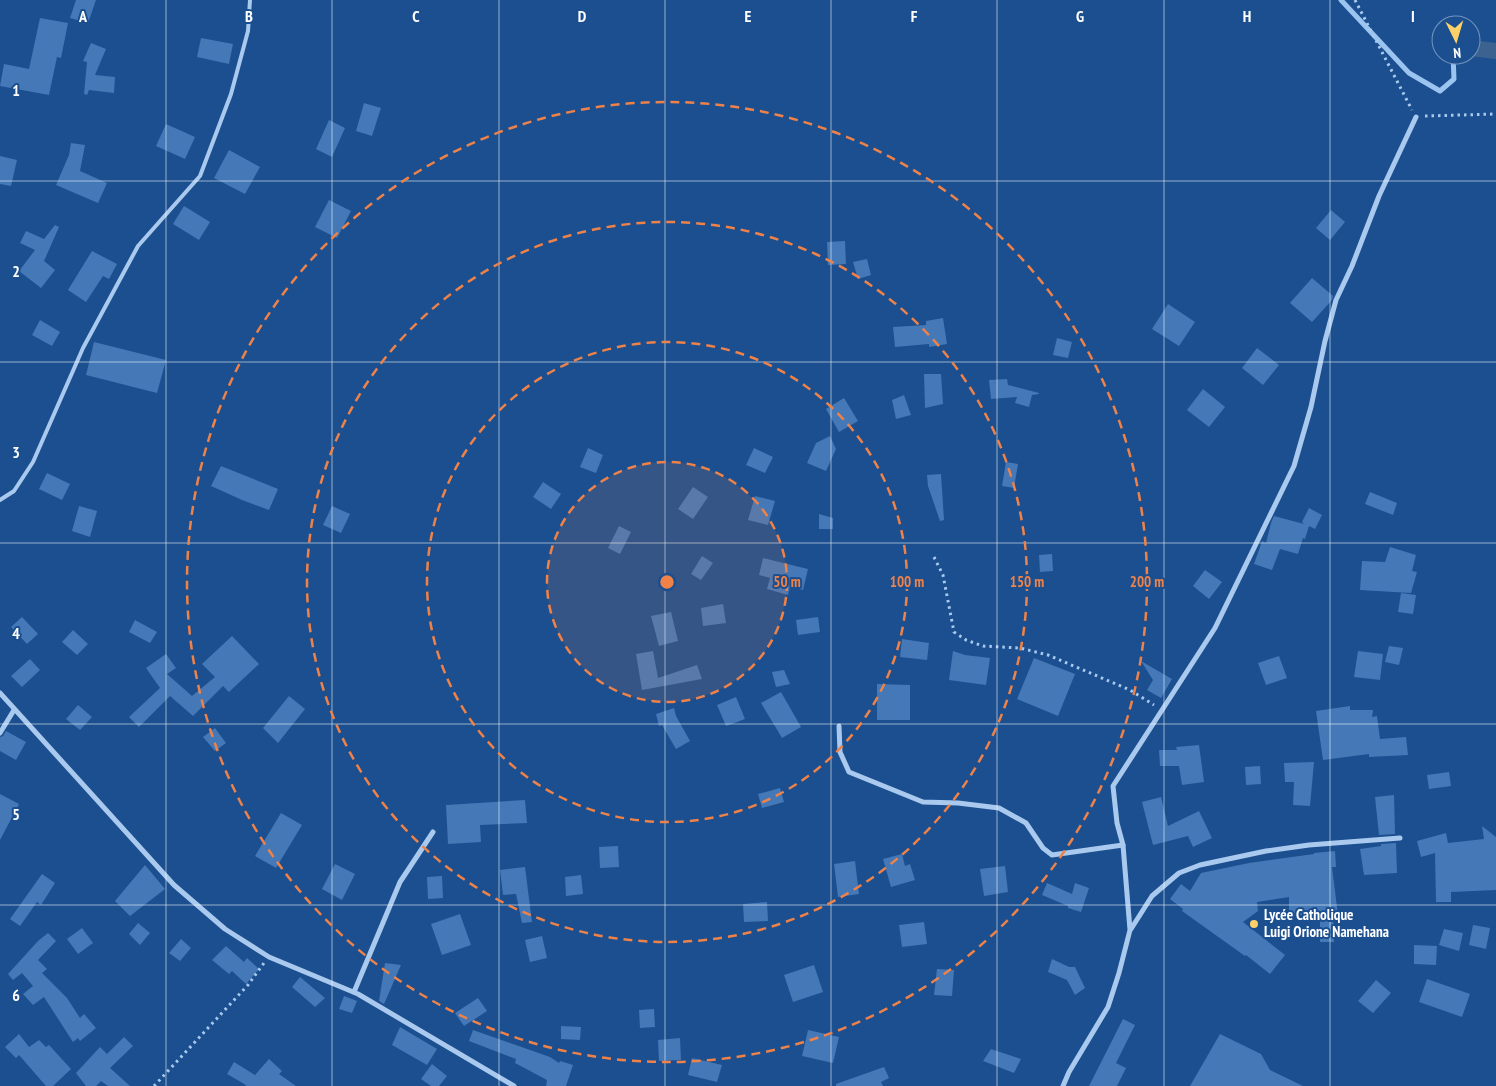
<svg xmlns="http://www.w3.org/2000/svg" width="1496" height="1086" viewBox="0 0 1496 1086" font-family="'PT Sans Narrow',sans-serif">
<style>
.lines{fill:none;stroke-linecap:round;stroke-linejoin:round}
.stream{stroke:#9cc4f0;stroke-width:5}
.canal{stroke:#3c6290;stroke-width:16}
.building{fill:#4478b7}
.path{stroke:#a9c9ee;stroke-width:3;stroke-dasharray:2.5 4;stroke-linecap:butt}
.service{stroke:#a9c9ee;stroke-width:4}
.minor{stroke:#a9c9ee;stroke-width:5}
.grid{fill:none;stroke:#fff;stroke-width:1;stroke-opacity:0.55}
.ring{fill:none;stroke:#ee8249;stroke-width:2.5;stroke-dasharray:9 6}
.poi-dot{fill:#ffd166;stroke:#1b4f8f;stroke-width:2}
.labels{text-anchor:middle;stroke-width:4;stroke-linejoin:round;paint-order:stroke}
.poi-label{font-size:15px;font-weight:bold;fill:#fff;stroke:#1b4f8f;text-anchor:start}
.grid-label{font-size:16px;text-anchor:middle;font-weight:bold;fill:#fff;stroke:#1b4f8f;stroke-width:4;stroke-linejoin:round;paint-order:stroke}
.centre{fill:#ee8249;stroke:#1b4f8f;stroke-width:2.5}
.ring-label{font-size:15px;text-anchor:middle;font-weight:bold;fill:#ee8249;stroke:#1b4f8f;stroke-width:4;stroke-linejoin:round;paint-order:stroke}
</style>
<rect width="100%" height="100%" fill="#1b4f8f"/>
<g class="lines">
<polyline class="stream" points="1341,0 1409,73 1440,91 1454,79 1453,55"/>
<polyline class="canal" points="1471,48 1496,51"/>
</g>
<g class="building">
<polygon points="76,0 96,0 88,23 70,18"/>
<polygon points="40,18 68,23 61,58 57,57 49,95 0,86 4,64 29,69"/>
<polygon points="201,38 233,44 229,64 197,57"/>
<polygon points="91,43 106,49 95,75 115,77 114,93 89,90 87,95 84,94 87,62 83,61"/>
<polygon points="364,103 381,108 372,136 356,131"/>
<polygon points="329,120 345,128 332,157 316,149"/>
<polygon points="166,124 195,137 185,159 156,146"/>
<polygon points="71,143 85,145 80,171 107,183 98,203 56,185 69,155"/>
<polygon points="229,150 260,167 245,194 214,178"/>
<polygon points="0,156 17,160 11,186 0,184"/>
<polygon points="329,200 351,211 337,238 315,227"/>
<polygon points="184,206 210,222 199,240 173,224"/>
<polygon points="1331,210 1345,222 1330,240 1316,228"/>
<polygon points="55,225 59,227 44,261 55,270 41,288 19,271 35,250 20,243 26,231 44,239"/>
<polygon points="845,241 846,264 828,265 827,242"/>
<polygon points="92,251 117,264 109,279 103,276 86,302 68,290"/>
<polygon points="867,259 871,275 858,279 853,262"/>
<polygon points="1312,278 1333,296 1332,300 1312,322 1290,303"/>
<polygon points="1168,304 1195,322 1179,346 1152,329"/>
<polygon points="943,318 947,344 929,347 929,344 895,347 893,327 926,325 926,321"/>
<polygon points="40,320 60,332 52,346 32,335"/>
<polygon points="1057,338 1072,342 1068,358 1053,355"/>
<polygon points="94,342 166,360 157,393 86,375"/>
<polygon points="1257,348 1279,365 1263,385 1242,368"/>
<polygon points="924,374 941,374 943,404 925,408"/>
<polygon points="1007,379 1008,385 1039,393 1039,394 1032,395 1029,407 1015,403 1017,397 991,399 989,380"/>
<polygon points="1203,389 1225,407 1209,427 1187,410"/>
<polygon points="904,395 911,415 896,419 892,400"/>
<polygon points="844,398 858,421 839,432 826,409"/>
<polygon points="830,436 836,449 826,471 807,463 816,443"/>
<polygon points="588,448 603,455 596,473 580,467"/>
<polygon points="754,448 773,457 765,473 746,465"/>
<polygon points="1006,462 1018,464 1014,488 1002,486"/>
<polygon points="221,466 278,489 269,510 242,500 211,486"/>
<polygon points="47,473 70,484 62,500 39,489"/>
<polygon points="941,474 944,520 940,521 928,486 927,475"/>
<polygon points="543,482 561,494 551,509 533,497"/>
<polygon points="693,487 708,497 693,519 678,509"/>
<polygon points="1370,492 1397,503 1393,515 1365,504"/>
<polygon points="755,496 775,501 768,525 748,520"/>
<polygon points="79,506 97,511 90,537 72,531"/>
<polygon points="332,506 350,514 341,533 323,525"/>
<polygon points="1309,508 1322,515 1315,529 1309,526 1305,539 1303,538 1298,554 1280,549 1272,570 1254,564 1262,541 1266,543 1271,523 1274,516 1304,524 1302,522"/>
<polygon points="819,514 833,518 833,529 819,529"/>
<polygon points="619,526 631,532 620,554 608,548"/>
<polygon points="1390,547 1416,555 1412,571 1417,572 1411,593 1360,590 1362,561 1385,562"/>
<polygon points="1052,554 1053,571 1040,572 1039,555"/>
<polygon points="702,556 713,563 701,580 691,574"/>
<polygon points="763,558 808,569 803,590 790,587 788,595 767,589 770,578 759,575"/>
<polygon points="1205,570 1222,582 1209,599 1193,586"/>
<polygon points="1401,593 1416,595 1413,614 1398,612"/>
<polygon points="723,604 726,623 703,626 701,608"/>
<polygon points="671,612 678,641 659,646 651,616"/>
<polygon points="22,617 38,634 27,644 11,627"/>
<polygon points="818,617 820,632 798,635 796,620"/>
<polygon points="135,620 157,632 150,643 129,632"/>
<polygon points="73,630 88,644 77,655 62,642"/>
<polygon points="232,636 259,664 229,692 223,686 193,716 170,696 139,727 129,717 160,688 146,668 166,654 176,668 167,674 192,696 215,677 202,664"/>
<polygon points="902,639 929,643 927,660 900,657"/>
<polygon points="1389,646 1403,648 1399,665 1385,662"/>
<polygon points="653,651 658,678 697,665 702,679 642,690 636,654"/>
<polygon points="953,651 965,655 990,658 986,685 949,680"/>
<polygon points="1358,651 1383,654 1380,680 1354,677"/>
<polygon points="1279,656 1287,678 1266,685 1258,663"/>
<polygon points="1034,658 1075,674 1058,716 1017,699"/>
<polygon points="30,659 40,670 22,687 11,676"/>
<polygon points="1141,661 1172,679 1161,698 1147,690 1153,680"/>
<polygon points="784,670 790,684 776,687 772,672"/>
<polygon points="877,684 910,685 910,720 877,720"/>
<polygon points="781,692 801,727 782,738 761,703"/>
<polygon points="289,696 305,709 278,743 263,728"/>
<polygon points="736,697 745,719 726,726 717,705"/>
<polygon points="78,705 92,717 80,730 66,719"/>
<polygon points="1350,706 1350,710 1373,710 1372,717 1377,716 1380,739 1406,737 1408,755 1369,757 1369,754 1323,760 1316,711"/>
<polygon points="674,708 676,716 690,741 676,749 662,725 659,726 656,714"/>
<polygon points="215,728 226,743 215,751 203,737"/>
<polygon points="6,731 26,742 16,760 0,751 0,737 3,736"/>
<polygon points="1199,745 1204,782 1182,785 1179,766 1160,766 1159,750 1177,750 1176,747"/>
<polygon points="1314,762 1310,806 1293,805 1294,782 1285,782 1284,763"/>
<polygon points="1260,766 1261,784 1246,785 1245,767"/>
<polygon points="1449,772 1451,786 1429,789 1427,775"/>
<polygon points="780,788 784,802 762,808 758,794"/>
<polygon points="0,794 19,804 0,840"/>
<polygon points="1394,795 1395,834 1379,835 1375,797"/>
<polygon points="1161,797 1168,826 1199,811 1212,838 1193,847 1188,836 1153,845 1142,802"/>
<polygon points="525,800 527,823 480,825 481,842 448,844 446,805"/>
<polygon points="281,813 302,825 276,868 255,856"/>
<polygon points="1482,826 1496,837 1496,890 1451,892 1451,902 1436,902 1435,853 1421,857 1417,841 1446,833 1448,843 1484,839"/>
<polygon points="1396,843 1397,873 1364,875 1360,849 1381,846 1381,844"/>
<polygon points="618,846 619,867 600,868 599,847"/>
<polygon points="1335,851 1336,867 1332,867 1338,915 1333,915 1334,942 1320,942 1320,916 1289,915 1289,897 1257,902 1258,911 1243,922 1285,955 1270,974 1246,955 1245,956 1182,911 1183,909 1170,899 1181,884 1190,891 1201,873 1249,863 1314,854 1314,853"/>
<polygon points="902,854 905,866 910,864 915,880 891,887 883,859"/>
<polygon points="855,861 859,894 838,897 834,864"/>
<polygon points="335,864 355,874 342,900 322,889"/>
<polygon points="145,865 165,889 130,916 115,901"/>
<polygon points="1005,866 1008,892 984,896 980,869"/>
<polygon points="525,867 532,922 522,923 516,894 503,895 500,870"/>
<polygon points="42,874 55,883 41,905 37,902 20,926 10,919"/>
<polygon points="581,875 583,894 566,896 565,877"/>
<polygon points="442,876 443,898 428,899 427,877"/>
<polygon points="1047,883 1072,894 1075,883 1089,888 1081,912 1068,908 1068,906 1042,895"/>
<polygon points="767,902 768,921 744,922 743,904"/>
<polygon points="460,914 471,945 442,955 431,924"/>
<polygon points="924,922 927,944 902,947 899,925"/>
<polygon points="138,923 150,933 140,945 129,934"/>
<polygon points="1473,925 1490,928 1486,949 1469,945"/>
<polygon points="82,928 93,943 78,954 67,939"/>
<polygon points="1444,929 1463,933 1459,951 1439,945"/>
<polygon points="48,933 56,941 38,960 47,969 42,973 67,998 80,1018 84,1014 96,1028 80,1041 78,1038 73,1042 44,997 33,1005 23,994 33,986 22,973 13,980 8,974 38,941"/>
<polygon points="542,936 547,958 530,962 525,940"/>
<polygon points="181,939 191,948 180,961 169,953"/>
<polygon points="1414,945 1437,946 1436,965 1414,964"/>
<polygon points="226,946 244,962 247,958 259,969 246,984 232,971 229,974 212,960"/>
<polygon points="1052,959 1069,967 1075,967 1085,988 1075,995 1067,980 1048,972"/>
<polygon points="385,963 401,965 384,1004 379,1001"/>
<polygon points="814,965 823,992 793,1002 784,975"/>
<polygon points="937,969 954,970 952,996 934,995"/>
<polygon points="300,977 325,998 315,1007 292,987"/>
<polygon points="1427,979 1470,994 1462,1017 1419,1002"/>
<polygon points="1376,980 1391,993 1373,1013 1358,1001"/>
<polygon points="344,996 357,1001 352,1013 339,1009"/>
<polygon points="478,998 487,1011 464,1026 455,1013"/>
<polygon points="654,1009 655,1027 640,1028 639,1010"/>
<polygon points="1123,1019 1135,1025 1116,1063 1126,1068 1117,1086 1089,1086"/>
<polygon points="561,1026 581,1027 580,1040 561,1039"/>
<polygon points="400,1027 437,1049 427,1065 392,1045"/>
<polygon points="473,1030 550,1057 559,1063 560,1061 573,1065 566,1086 546,1086 547,1080 515,1063 516,1059 469,1041"/>
<polygon points="808,1030 839,1037 833,1063 802,1056"/>
<polygon points="19,1034 29,1047 39,1040 46,1047 49,1045 71,1069 53,1086 46,1086 19,1055 16,1058 5,1047"/>
<polygon points="1220,1034 1261,1054 1270,1070 1303,1086 1190,1086"/>
<polygon points="124,1037 133,1046 110,1068 130,1086 108,1086 101,1081 96,1086 86,1086 76,1073 100,1047 107,1054"/>
<polygon points="680,1038 681,1060 659,1061 658,1040"/>
<polygon points="991,1049 1021,1059 1014,1073 983,1061"/>
<polygon points="692,1058 722,1065 717,1082 688,1075"/>
<polygon points="269,1059 282,1071 279,1074 296,1086 245,1086 246,1085 227,1074 234,1062 255,1075"/>
<polygon points="432,1064 447,1076 439,1086 431,1086 421,1079"/>
<polygon points="884,1067 889,1078 881,1082 883,1086 836,1086 836,1084"/>
</g>
<g class="lines">
<g class="path">
<polyline points="1355,0 1412,110"/>
<polyline points="1425,116 1496,114"/>
<polyline points="934,557 943,575 954,632 966,640 983,646 1020,648 1048,655 1130,690 1154,705"/>
<polyline points="154,1086 248,985 264,963"/>
</g>
<polyline class="service" points="0,500 14,491 33,462 83,348 138,246 200,176 231,94 248,31 250,0"/>
<g class="minor">
<polyline points="0,693 174,885 225,929 269,957 358,994 514,1086"/>
<polyline points="839,726 840,752 849,772 923,802 958,803 999,808 1026,823 1043,848 1052,855 1123,845"/>
<polyline points="0,733 14,710"/>
<polyline points="1131,929 1152,896 1179,873 1200,865 1266,851 1309,845 1400,838"/>
<polyline points="354,992 400,882 433,832"/>
<polyline points="1063,1086 1069,1072 1108,1007 1119,973 1130,930 1123,845 1117,823 1113,786 1215,628 1294,466 1311,407 1325,341 1336,300 1352,266 1379,196 1416,117"/>
</g>
</g>
<path class="grid" d="M166 0V1086M332 0V1086M499 0V1086M665 0V1086M831 0V1086M997 0V1086M1164 0V1086M1330 0V1086M0 181H1496M0 362H1496M0 543H1496M0 724H1496M0 905H1496"/>
<circle cx="667" cy="582" r="120" fill="#ee8249" fill-opacity=".12"/>
<g class="ring">
<circle cx="667" cy="582" r="120"/>
<circle cx="667" cy="582" r="240"/>
<circle cx="667" cy="582" r="360"/>
<circle cx="667" cy="582" r="480"/>
</g>
<circle class="poi-dot" cx="1254" cy="924" r="5"/>
<g class="labels">
<g class="poi-label">
<text x="1264" y="920">Lycée Catholique<tspan x="1264" dy="17">Luigi Orione Namehana</tspan></text>
</g>
</g>
<g class="grid-label">
<text x="83" y="22">A</text>
<text x="249" y="22">B</text>
<text x="416" y="22">C</text>
<text x="582" y="22">D</text>
<text x="748" y="22">E</text>
<text x="914" y="22">F</text>
<text x="1080" y="22">G</text>
<text x="1247" y="22">H</text>
<text x="1413" y="22">I</text>
<text x="16" y="96">1</text>
<text x="16" y="277">2</text>
<text x="16" y="458">3</text>
<text x="16" y="639">4</text>
<text x="16" y="820">5</text>
<text x="16" y="1001">6</text>
</g>
<circle cx="667" cy="582" r="8" class="centre"/>
<g class="ring-label">
<text x="787" y="587">50 m</text>
<text x="907" y="587">100 m</text>
<text x="1027" y="587">150 m</text>
<text x="1147" y="587">200 m</text>
</g>
<g transform="translate(1456 40) rotate(175)"><circle r="24" fill="#1b4f8f" stroke="#7695bc"/>
<path d="M0-4L9 19L0 12L-9 19Z" fill="#ffd166"/>
<text y="-8" font-size="14" font-weight="bold" text-anchor="middle" fill="#ffffff">N</text>
</g>
</svg>
